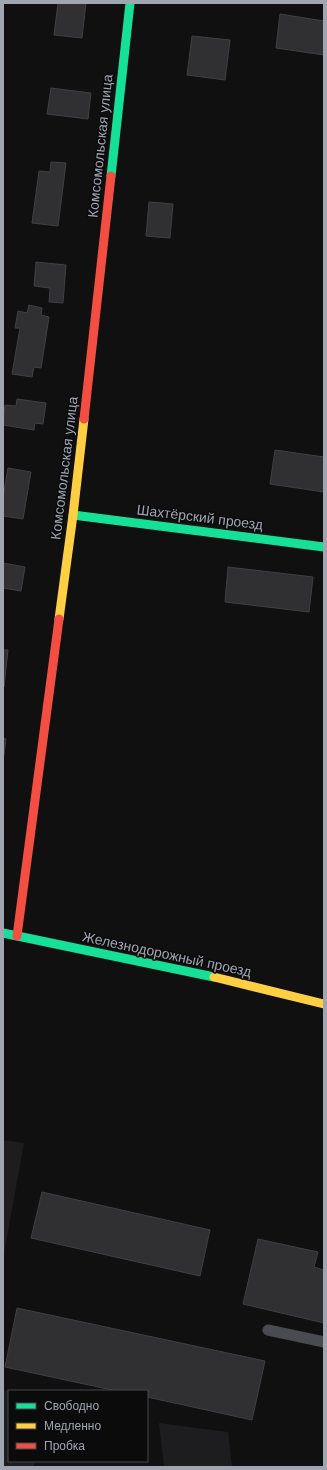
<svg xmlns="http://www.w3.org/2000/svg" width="327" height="1470" viewBox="0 0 327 1470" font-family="Helvetica,sans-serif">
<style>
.built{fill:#1d1d1f}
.building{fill:#303033;stroke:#3f4044}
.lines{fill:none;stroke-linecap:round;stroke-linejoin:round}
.lane{stroke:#4a4b50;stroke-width:11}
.fast{stroke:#16e098;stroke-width:9}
.slow{stroke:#ffcf43;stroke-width:9}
.jam{stroke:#f24e42;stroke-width:9}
.labels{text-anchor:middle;stroke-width:3;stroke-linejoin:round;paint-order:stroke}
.street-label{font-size:14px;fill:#a0a5b2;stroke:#0b0b0c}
</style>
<rect width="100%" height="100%" fill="#101010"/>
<g class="built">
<polygon points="3,1140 24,1143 3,1259"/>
<polygon points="3,1390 11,1391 9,1391 9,1461 34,1461 34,1467 3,1467"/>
<polygon points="159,1423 228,1432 232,1467 164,1467"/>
</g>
<g class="building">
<polygon points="58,3 86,3 82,38 54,35"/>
<polygon points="280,14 324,21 324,55 276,48"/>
<polygon points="192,36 230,40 225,80 187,75"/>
<polygon points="51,88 91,93 88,119 47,114"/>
<polygon points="51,162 66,163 58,226 32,223 39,171 50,172"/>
<polygon points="149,202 173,204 170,238 146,236"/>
<polygon points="36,262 66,265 63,303 49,302 50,288 34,286"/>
<polygon points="29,305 42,308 41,315 49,317 41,368 34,367 32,377 12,374 20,328 15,328 18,311 27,313"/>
<polygon points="17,399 46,403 43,424 35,423 34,430 3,425 5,405 16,406"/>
<polygon points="275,450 324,457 324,492 270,484"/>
<polygon points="8,468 31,472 23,519 3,516 3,497"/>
<polygon points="3,563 25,567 21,591 3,588"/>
<polygon points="228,567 313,577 309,612 225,602"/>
<polygon points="3,650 8,650 4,687 3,687"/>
<polygon points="3,738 6,739 3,761"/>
<polygon points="42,1192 210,1230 200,1276 31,1238"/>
<polygon points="258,1239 318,1252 314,1267 324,1270 324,1323 243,1304"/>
<polygon points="17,1308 265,1361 252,1420 147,1397 147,1391 117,1391 5,1367"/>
</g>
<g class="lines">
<polyline class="lane" points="268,1330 324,1342"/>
<g class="fast">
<polyline points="111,176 130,3"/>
<polyline points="73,515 324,547"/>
<polyline points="3,933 214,977"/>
</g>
<g class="slow">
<polyline points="59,619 73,515 84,419"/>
<polyline points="214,977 324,1004"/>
</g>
<g class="jam">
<polyline points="84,419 111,176"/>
<polyline points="17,936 59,619"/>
</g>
</g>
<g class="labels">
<g class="street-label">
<text transform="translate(100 146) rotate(-84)" y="5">Комсомольская улица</text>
<text transform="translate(64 468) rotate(-83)" y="5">Комсомольская улица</text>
<text transform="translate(200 517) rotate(7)" y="5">Шахтёрский проезд</text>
<text transform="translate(167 954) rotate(12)" y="5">Железнодорожный проезд</text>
</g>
</g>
<rect width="327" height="1470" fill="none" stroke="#a0a5b2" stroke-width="8"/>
<rect x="8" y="1390" width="140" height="72" fill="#0b0b0c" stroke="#47494e"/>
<rect x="16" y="1403" width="20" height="6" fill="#16e098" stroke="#47494e"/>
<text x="44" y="1410" font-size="12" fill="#a0a5b2">Свободно</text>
<rect x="16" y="1423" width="20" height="6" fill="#ffcf43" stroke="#47494e"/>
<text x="44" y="1430" font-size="12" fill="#a0a5b2">Медленно</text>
<rect x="16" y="1443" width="20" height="6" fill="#f24e42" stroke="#47494e"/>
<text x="44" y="1450" font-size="12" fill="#a0a5b2">Пробка</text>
</svg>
